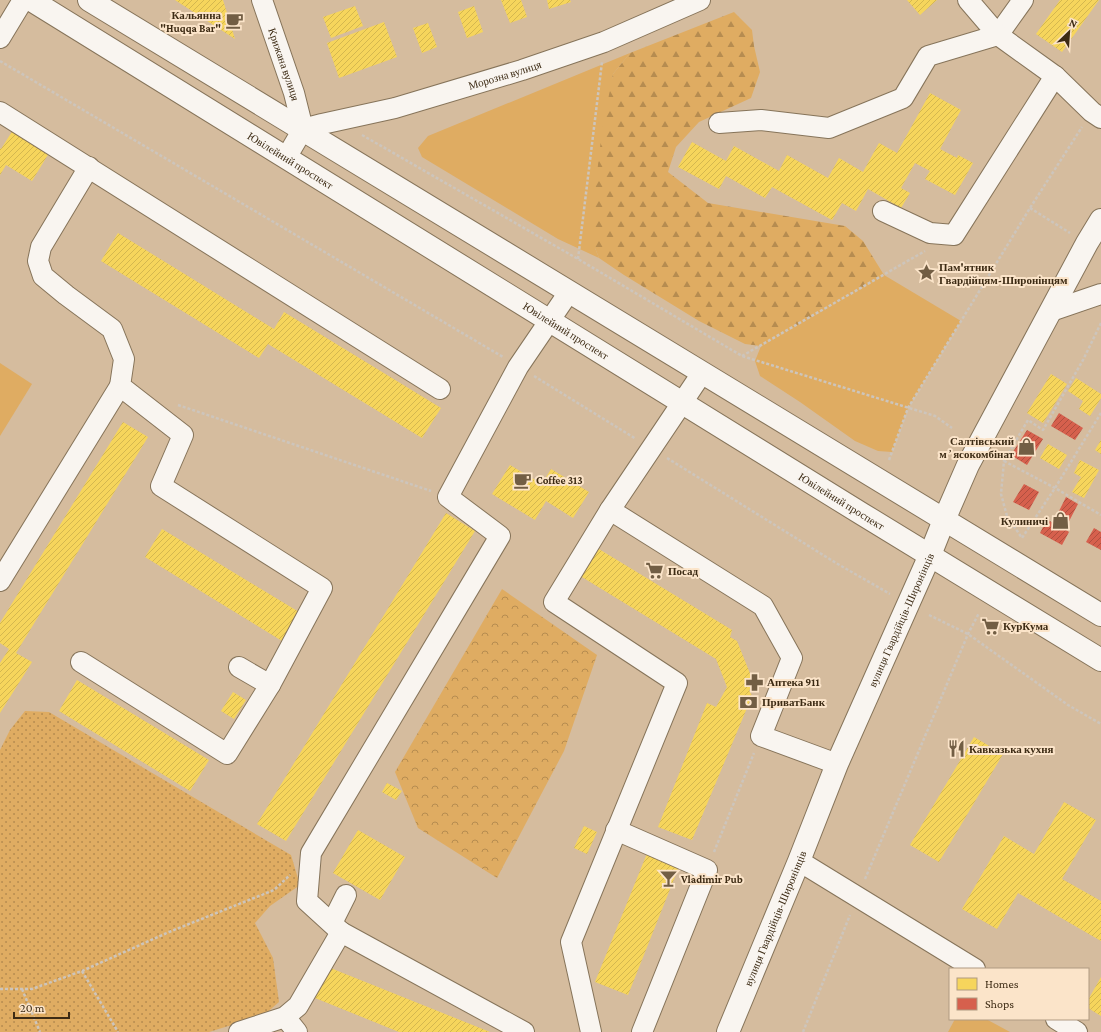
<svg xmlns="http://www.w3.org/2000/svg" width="1101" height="1032" viewBox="0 0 1101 1032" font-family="'Crimson Pro',serif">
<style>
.grass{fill:#dfac62}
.forest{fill:url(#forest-firs)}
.park{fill:url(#park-crowns)}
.garden{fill:url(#garden-dots)}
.homes{fill:url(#homes-hatch)}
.shops{fill:url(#shops-hatch)}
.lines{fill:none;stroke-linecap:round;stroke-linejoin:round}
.minor-casing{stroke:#86745a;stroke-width:22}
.major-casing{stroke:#86745a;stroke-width:24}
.path{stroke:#cdc5bc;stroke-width:2.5;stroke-dasharray:3 2;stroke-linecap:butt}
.minor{stroke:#f9f5f0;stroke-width:20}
.major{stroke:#f9f5f0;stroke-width:22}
.labels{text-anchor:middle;stroke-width:4;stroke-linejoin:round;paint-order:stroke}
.poi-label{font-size:11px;font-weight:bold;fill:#3d2b14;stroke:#fbe4c9;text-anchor:start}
.street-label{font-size:11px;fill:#3d2b14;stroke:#fbe4c9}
</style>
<defs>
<pattern id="forest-firs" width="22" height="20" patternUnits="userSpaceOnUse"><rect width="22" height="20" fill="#dfac62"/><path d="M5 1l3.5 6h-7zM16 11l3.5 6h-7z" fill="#b68c50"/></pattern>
<pattern id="park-crowns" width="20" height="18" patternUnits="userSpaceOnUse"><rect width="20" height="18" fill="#dfac62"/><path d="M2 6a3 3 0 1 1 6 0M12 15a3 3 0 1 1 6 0" fill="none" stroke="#b68c50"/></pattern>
<pattern id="garden-dots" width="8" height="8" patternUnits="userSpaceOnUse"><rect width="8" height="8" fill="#dfac62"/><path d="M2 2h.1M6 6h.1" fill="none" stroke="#b68c50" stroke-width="1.8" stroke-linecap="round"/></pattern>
<pattern id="homes-hatch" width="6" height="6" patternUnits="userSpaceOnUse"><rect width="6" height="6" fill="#f6d55c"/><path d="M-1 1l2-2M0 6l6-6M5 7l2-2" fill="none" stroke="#d4b74f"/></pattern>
<pattern id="shops-hatch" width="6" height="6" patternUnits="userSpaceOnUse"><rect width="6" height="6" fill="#d6604d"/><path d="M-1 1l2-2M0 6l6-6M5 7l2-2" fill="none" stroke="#af4f3f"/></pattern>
</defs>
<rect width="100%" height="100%" fill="#d5bc9e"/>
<g class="grass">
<polygon points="630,53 613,74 595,248 599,258 558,239 422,157 418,148 428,136"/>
<polygon points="884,275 961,321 908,408 892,452 878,451 855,441 800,402 760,376 755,361 761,346"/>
<polygon points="0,363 32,384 0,436"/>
<polygon points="955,1019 986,1019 1010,1032 948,1032"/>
</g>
<polygon class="forest" points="734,12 752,30 754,46 760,72 751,98 699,122 676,147 668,172 708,203 845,226 863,241 884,275 761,346 745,344 699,321 624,275 599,258 595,248 593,207 602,131 613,74 630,53"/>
<polygon class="park" points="502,589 597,655 564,751 497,878 418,828 395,772"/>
<polygon class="garden" points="25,711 49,712 291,855 300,885 270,906 255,923 273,958 279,1002 264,1015 209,1032 0,1032 0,750 10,730"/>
<g class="homes">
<polygon points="175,0 223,0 235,39"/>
<polygon points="501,0 521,0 527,17 510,23"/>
<polygon points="547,0 570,0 571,2 549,9"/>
<polygon points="907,0 937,0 920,15"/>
<polygon points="1060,0 1099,0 1062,52 1036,34"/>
<polygon points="355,6 363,26 331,38 323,17"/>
<polygon points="474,6 483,32 467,38 458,12"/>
<polygon points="384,22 397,57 339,78 327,43"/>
<polygon points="428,23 437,47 422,53 413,28"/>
<polygon points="930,93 961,110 940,149 957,158 958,155 973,163 955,195 925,179 930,171 915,163 901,188 910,193 901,208 868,189 856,211 842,203 832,220 772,187 765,198 726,176 719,189 678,167 692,142 726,161 734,146 779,171 787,155 828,178 839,158 863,172 879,143 897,153"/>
<polygon points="13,130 49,153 32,181 6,165 0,175 0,148 1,149"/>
<polygon points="118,233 274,329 284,312 441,408 422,438 268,344 259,358 101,261"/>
<polygon points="1051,374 1067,384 1043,423 1027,413"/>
<polygon points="1076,378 1101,394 1101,398 1090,416 1079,409 1083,401 1068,391"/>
<polygon points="123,422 148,437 16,653 32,662 0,713 0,663 9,649 0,643 0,623"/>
<polygon points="1101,440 1101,454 1095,450"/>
<polygon points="1048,444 1067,455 1059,469 1040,458"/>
<polygon points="1080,460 1099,470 1084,498 1072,492 1081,477 1074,473"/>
<polygon points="510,465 542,484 551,469 589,492 573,518 546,501 535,520 492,494"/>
<polygon points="446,513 475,531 286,841 257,824"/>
<polygon points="162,529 299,612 282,641 145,557"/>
<polygon points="594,546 732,630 730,637 737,641 755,686 749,690 752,696 692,840 658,827 707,703 716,707 727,687 716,659 577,574"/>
<polygon points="77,680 209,760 190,791 59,711"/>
<polygon points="233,692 246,700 234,719 221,711"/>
<polygon points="974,737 1003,754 939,862 910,845"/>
<polygon points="387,783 402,791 396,800 382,792"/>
<polygon points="1064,802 1096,820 1062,879 1101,901 1101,941 1018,893 997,929 962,909 1004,836 1034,854"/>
<polygon points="584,826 597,832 587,854 574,848"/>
<polygon points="358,830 405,857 380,900 333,873"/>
<polygon points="648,851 680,864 628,995 595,982"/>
<polygon points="328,967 490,1032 399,1032 315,998"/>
<polygon points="1101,977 1101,1016 1088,1008 1088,1000"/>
</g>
<g class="shops">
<polygon points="1059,413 1083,428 1075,440 1051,426"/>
<polygon points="1027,430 1043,439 1027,465 1011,455"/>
<polygon points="1024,484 1039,492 1029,510 1013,502"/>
<polygon points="1066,497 1078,504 1065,529 1069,532 1062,545 1040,533 1047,519 1053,523"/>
<polygon points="1094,528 1101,532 1101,550 1086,542"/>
</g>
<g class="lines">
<defs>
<g id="minor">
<path id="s1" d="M262 0 294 93 303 129"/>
<polyline points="1023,0 998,35 1055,76 1092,112 1101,118"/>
<polyline points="0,38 23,0"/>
<polyline points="0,112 440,389"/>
<polyline points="719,123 761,120 829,128 903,98 928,56 998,35 968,0"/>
<path id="s2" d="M303 129 322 124 395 108 522 70 604 42 700 0"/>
<polyline points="286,158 303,129"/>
<polyline points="883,211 930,233 954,235 1055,76"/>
<polyline points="1051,311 1101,294"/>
<polyline points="702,373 610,510 763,606 792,658 761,736 837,764"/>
<polyline points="0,581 120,386"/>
<polyline points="81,662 227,754 270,685 322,588 161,486 183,435 120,386 124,359 112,329 66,295 43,276 38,261 41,247 89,167"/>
<polyline points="239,667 270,685"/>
<polyline points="616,830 707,870 642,1032"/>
<polyline points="799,861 975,969"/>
<polyline points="332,923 346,895"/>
<polyline points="341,932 307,901 311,853 500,536 448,497 518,367 569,292"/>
<polyline points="285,1017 297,1032"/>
<polyline points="1056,1019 1077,1032"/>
<polyline points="239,1032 285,1017 298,1006 341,932 524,1032"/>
<polyline points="591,1032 571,942 677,683 554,602 610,510"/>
</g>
<g id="major">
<path id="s3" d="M31 0 862 514 1101 660"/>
<polyline points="89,0 1101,615"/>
<path id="s4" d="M728 1032 799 861 837 764 930 555 944 520 968 465 1087 243 1101 220"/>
</g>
</defs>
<use href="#minor" class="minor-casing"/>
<use href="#major" class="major-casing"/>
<g class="path">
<polyline points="0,61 503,357"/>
<polyline points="362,135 578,259 742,356 935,416 952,428"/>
<polyline points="1030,208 1070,233"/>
<polyline points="578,259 602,62"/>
<polyline points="1101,323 1083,360 1043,430 1028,420 1004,461 1001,494 1007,516 1022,538 1055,488 1101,413"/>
<polyline points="742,356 925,251"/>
<polyline points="534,376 636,439"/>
<polyline points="178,405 431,491"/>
<polyline points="667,458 836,563 890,594"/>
<polyline points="889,460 908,408 1030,208 1082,127"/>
<polyline points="1004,461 1055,488 1101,515"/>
<polyline points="929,615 968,634 1068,705 1101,724"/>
<polyline points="714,852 754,753"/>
<polyline points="865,879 968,634 979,613"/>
<polyline points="82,971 118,1032"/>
<polyline points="0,989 32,989 82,971 169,932 274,890 290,875"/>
<polyline points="22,989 40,1032"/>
<polyline points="803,1032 850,915"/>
</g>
<use href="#minor" class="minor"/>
<use href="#major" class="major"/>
</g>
<defs>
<symbol id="cafe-bare" viewBox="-9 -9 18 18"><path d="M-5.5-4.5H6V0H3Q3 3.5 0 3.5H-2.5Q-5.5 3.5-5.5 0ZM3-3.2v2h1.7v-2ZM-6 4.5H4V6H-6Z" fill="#725e44" stroke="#fbe4c9" stroke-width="2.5" paint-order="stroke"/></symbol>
<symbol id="sight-bare" viewBox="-9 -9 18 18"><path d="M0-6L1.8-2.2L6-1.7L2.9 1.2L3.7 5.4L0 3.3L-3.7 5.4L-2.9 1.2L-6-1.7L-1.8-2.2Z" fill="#725e44" stroke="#fbe4c9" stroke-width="2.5" paint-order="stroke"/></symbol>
<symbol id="shop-bare" viewBox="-9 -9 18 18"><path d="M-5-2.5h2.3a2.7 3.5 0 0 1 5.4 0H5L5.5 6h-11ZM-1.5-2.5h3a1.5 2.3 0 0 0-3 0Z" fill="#725e44" stroke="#fbe4c9" stroke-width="2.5" paint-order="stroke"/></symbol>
<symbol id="supermarket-bare" viewBox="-9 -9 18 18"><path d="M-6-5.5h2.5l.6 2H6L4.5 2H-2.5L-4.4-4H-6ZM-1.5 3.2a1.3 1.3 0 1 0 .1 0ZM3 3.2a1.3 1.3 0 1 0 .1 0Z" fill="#725e44" stroke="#fbe4c9" stroke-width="2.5" paint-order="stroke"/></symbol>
<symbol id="pharmacy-bare" viewBox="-9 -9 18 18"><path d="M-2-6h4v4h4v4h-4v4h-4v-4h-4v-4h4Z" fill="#725e44" stroke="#fbe4c9" stroke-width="2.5" paint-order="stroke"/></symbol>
<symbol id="bank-bare" viewBox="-9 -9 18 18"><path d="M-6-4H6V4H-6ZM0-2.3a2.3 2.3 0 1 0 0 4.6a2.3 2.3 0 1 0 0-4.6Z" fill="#725e44" stroke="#fbe4c9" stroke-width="2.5" paint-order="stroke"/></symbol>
<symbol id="restaurant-bare" viewBox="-9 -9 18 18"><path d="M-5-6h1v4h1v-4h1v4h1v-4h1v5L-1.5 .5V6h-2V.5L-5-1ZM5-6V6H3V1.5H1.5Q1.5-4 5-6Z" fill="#725e44" stroke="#fbe4c9" stroke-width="2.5" paint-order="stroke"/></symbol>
<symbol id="bar-bare" viewBox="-9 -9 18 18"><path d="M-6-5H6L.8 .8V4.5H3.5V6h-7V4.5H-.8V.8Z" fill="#725e44" stroke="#fbe4c9" stroke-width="2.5" paint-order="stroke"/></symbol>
</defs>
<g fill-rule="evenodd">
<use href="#cafe-bare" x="222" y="8" width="25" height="25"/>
<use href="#sight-bare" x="914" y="260" width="25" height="25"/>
<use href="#shop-bare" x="1014" y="434" width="25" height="25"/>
<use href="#cafe-bare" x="510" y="468" width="25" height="25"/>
<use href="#shop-bare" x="1048" y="508" width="25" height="25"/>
<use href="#supermarket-bare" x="642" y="558" width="25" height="25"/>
<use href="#supermarket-bare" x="978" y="614" width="25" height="25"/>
<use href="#pharmacy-bare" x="742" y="670" width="25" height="25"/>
<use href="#bank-bare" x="736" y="690" width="25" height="25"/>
<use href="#restaurant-bare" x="944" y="736" width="25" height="25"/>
<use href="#bar-bare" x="656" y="866" width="25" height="25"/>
</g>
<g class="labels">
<g class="poi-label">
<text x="221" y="19" text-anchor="end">Кальянна<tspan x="221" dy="13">"Huqqa Bar"</tspan></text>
<text x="939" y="271">Пам'ятник<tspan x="939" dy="13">Гвардійцям-Широнінцям</tspan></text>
<text x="1014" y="445" text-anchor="end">Салтівський<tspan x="1014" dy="13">мʼясокомбінат</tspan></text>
<text x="536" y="484">Coffee 313</text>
<text x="1048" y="525" text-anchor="end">Кулиничі</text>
<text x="668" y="575">Посад</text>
<text x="1003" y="630">КурКума</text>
<text x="767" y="686">Аптека 911</text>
<text x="762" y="706">ПриватБанк</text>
<text x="969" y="753">Кавказька кухня</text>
<text x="681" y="883">Vladimir Pub</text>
</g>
<g class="street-label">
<text dy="4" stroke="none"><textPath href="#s1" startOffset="68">Крижана вулиця</textPath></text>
<text dy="4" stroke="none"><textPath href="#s2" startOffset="209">Морозна вулиця</textPath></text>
<text dy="4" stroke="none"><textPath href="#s3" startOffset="305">Ювілейний проспект</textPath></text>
<text dy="4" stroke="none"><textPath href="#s3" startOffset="629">Ювілейний проспект</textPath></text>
<text dy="4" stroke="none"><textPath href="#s3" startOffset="953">Ювілейний проспект</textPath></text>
<text dy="4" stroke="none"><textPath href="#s4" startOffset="447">вулиця Гвардійців-Широнінців</textPath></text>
<text dy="4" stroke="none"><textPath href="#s4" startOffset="123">вулиця Гвардійців-Широнінців</textPath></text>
</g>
</g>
<rect x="949" y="968" width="140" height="52" fill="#fbe4c9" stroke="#af9a81"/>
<rect x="957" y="978" width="20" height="12" fill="#f6d55c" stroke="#af9a81"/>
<text x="985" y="988" font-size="12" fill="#3d2b14">Homes</text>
<rect x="957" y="998" width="20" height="12" fill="#d6604d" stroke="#af9a81"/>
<text x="985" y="1008" font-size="12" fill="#3d2b14">Shops</text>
<g transform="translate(1069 32) rotate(25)" stroke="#fbe4c9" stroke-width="3" paint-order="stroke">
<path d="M0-3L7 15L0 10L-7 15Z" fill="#3d2b14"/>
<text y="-6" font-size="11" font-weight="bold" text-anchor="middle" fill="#3d2b14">N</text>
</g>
<path d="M14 1012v6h55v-6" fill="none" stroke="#3d2b14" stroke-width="2"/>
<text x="20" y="1012" font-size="12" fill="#3d2b14" stroke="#fbe4c9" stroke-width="3" paint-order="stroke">20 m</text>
</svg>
